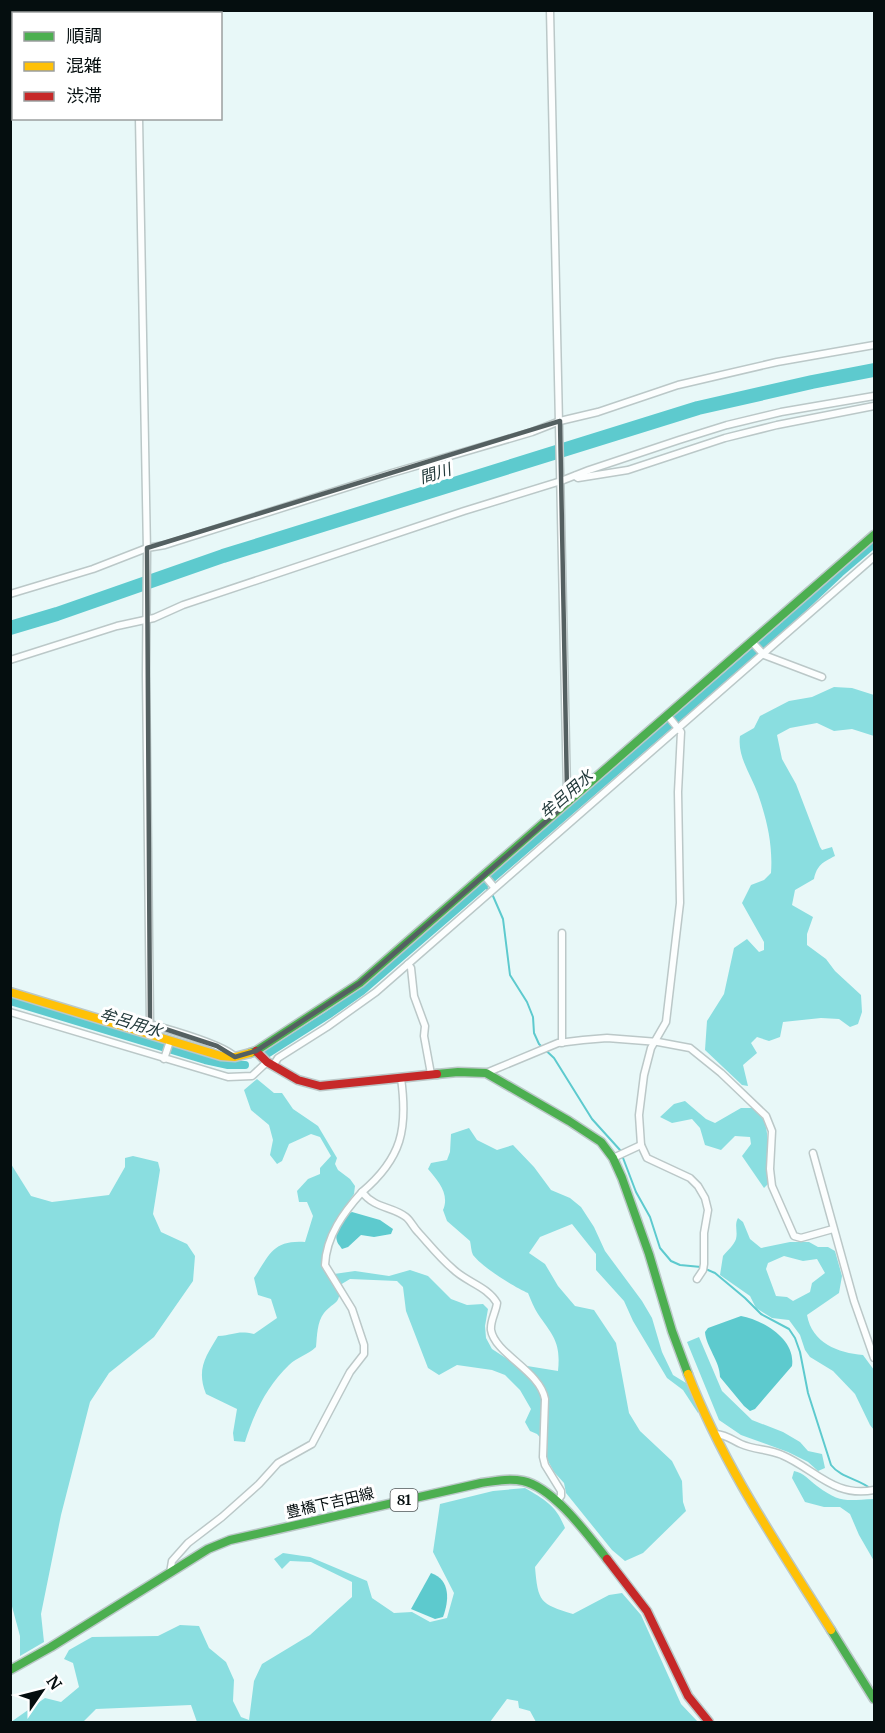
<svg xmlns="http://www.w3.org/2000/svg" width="885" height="1733" viewBox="0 0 885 1733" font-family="Merriweather,'Noto Sans JP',serif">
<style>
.forest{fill:#8adee0;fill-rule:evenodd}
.water{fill:#5dcace}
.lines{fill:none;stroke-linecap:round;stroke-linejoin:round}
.stream{stroke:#5dcace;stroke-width:2}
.canal{stroke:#5dcace;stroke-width:8}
.river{stroke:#5dcace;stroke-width:14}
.street-casing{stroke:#bbc8c8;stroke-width:9}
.fast-casing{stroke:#bbc8c8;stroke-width:11}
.slow-casing{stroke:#bbc8c8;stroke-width:11}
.jam-casing{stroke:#bbc8c8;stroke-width:11}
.street{stroke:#fcfefe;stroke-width:6}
.fast{stroke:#4caf50;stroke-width:8}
.slow{stroke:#ffc107;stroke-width:8}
.jam{stroke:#c62828;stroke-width:8}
.marked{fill:none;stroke:#546061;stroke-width:4.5;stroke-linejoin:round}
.labels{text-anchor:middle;stroke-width:6;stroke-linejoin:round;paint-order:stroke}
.shield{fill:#fff;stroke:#505657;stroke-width:1.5}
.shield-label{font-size:14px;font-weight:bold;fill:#050e0f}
.street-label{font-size:15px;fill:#050e0f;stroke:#fff}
.water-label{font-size:16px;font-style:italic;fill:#22393a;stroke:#fff}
</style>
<rect width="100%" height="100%" fill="#e8f8f8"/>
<g class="forest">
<path d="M834 687 852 688 874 695V736L852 729 834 731 817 723 790 728 777 735 782 759 796 784 820 847 822 850 832 847 835 856C823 862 817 865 814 879L795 890 792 905 813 917 807 934V945L826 959 835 971 861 995 862 1012 858 1024 850 1027 839 1019 821 1018 783 1022 780 1037 769 1041 757 1037 751 1043 757 1053 743 1065 748 1086 742 1085 705 1050 707 1021 724 994 734 948 747 939 759 952 764 950V942L742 903 751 885 764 880 771 873C773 845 767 820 758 794 751 775 737 756 740 736L754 728 760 716 789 701 812 697Z"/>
<path d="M257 1079 274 1093H282L293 1109 318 1126 337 1158 335 1164 338 1170 350 1179 355 1186 354 1194 335 1222 324 1252 323 1265 334 1274 355 1271 389 1276 410 1270 428 1276 451 1299 467 1305 483 1304 488 1309 485 1326 486 1338 492 1349 515 1364 558 1371C561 1342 553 1336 538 1314 534 1308 531 1300 528 1293 514 1287 482 1267 473 1255 471 1251 471 1245 470 1241L447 1221 443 1210C450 1194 438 1181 428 1169L431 1163 447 1160 450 1152 451 1134 469 1128 477 1140 497 1150 513 1145 534 1167 551 1190 570 1198 581 1207 594 1227 605 1251 642 1301 652 1318 662 1352 673 1375 686 1383 699 1409 698 1413 683 1390 667 1378 633 1321 624 1301 596 1270V1254L572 1224 540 1237 529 1253 545 1264 558 1286 575 1306 594 1310 616 1343 629 1413 640 1431 672 1461 682 1481 683 1502 686 1511 643 1553 625 1561 612 1550 566 1493 564 1483 554 1472 547 1459 546 1444 537 1434 530 1431 525 1422 531 1409 520 1390 505 1375 492 1370 457 1365 439 1375 428 1368 406 1311 403 1287 397 1281 350 1279 340 1285C340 1306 335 1300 324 1313 317 1322 317 1336 316 1347 308 1355 297 1357 289 1365 267 1386 254 1413 245 1442L234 1441 233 1433 237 1409 206 1394C196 1369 206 1356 218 1336 235 1335 237 1330 254 1334L277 1318 271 1299 258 1295 254 1278C270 1254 273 1240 305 1242L313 1216 307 1202H299L297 1191 308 1179 320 1174V1168L331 1156 320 1137 311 1134 289 1144 282 1161 277 1164 270 1155 273 1140 269 1125 251 1110 244 1090Z"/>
<path d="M685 1101 706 1119 715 1123 741 1108H753C756 1111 760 1115 763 1119 771 1134 767 1166 768 1184L764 1188 742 1156 751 1144 750 1137 735 1136 721 1150 705 1145 700 1128 692 1119 672 1123 660 1117 674 1104Z"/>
<polygon points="133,1156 158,1162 160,1170 153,1214 161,1232 187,1244 195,1256 193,1281 154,1337 109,1373 90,1402 61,1515 41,1614 44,1642 20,1656 20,1636 10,1599 11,1164 31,1196 52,1202 109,1195 125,1167 125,1158"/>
<path d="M738 1218 743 1222 750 1239 761 1248 790 1242H809L818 1247H828L835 1251 842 1276 839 1293 807 1315C812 1343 838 1353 863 1355L874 1370V1430L870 1425 855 1394 833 1371 810 1357 805 1350 800 1335 789 1320 772 1318 756 1308 750 1296 720 1275 723 1256C727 1251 734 1245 736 1239 738 1231 734 1225 738 1218ZM784 1256 803 1261 817 1259 825 1273 812 1283 810 1292 793 1301 787 1297 776 1296 766 1269 768 1263Z"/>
<polygon points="699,1337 722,1391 752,1420 783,1432 800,1442 808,1451 822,1454 825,1468 818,1471 808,1462 788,1452 741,1435 719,1420 687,1342"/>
<path d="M794 1471C804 1473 809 1480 817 1486 841 1504 847 1500 874 1499V1561L859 1535 850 1514 840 1507H824L805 1502 792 1478Z"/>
<path d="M525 1488C545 1500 556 1505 565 1528L535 1567C538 1602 540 1604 573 1614L609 1595 622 1593 641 1615 681 1704 698 1722H536L530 1711 519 1708 518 1701 507 1699 490 1722H197L191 1705 96 1709 83 1722H11L45 1698 61 1702 79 1687 73 1663 64 1659 69 1650 92 1637 158 1636 180 1625 199 1626 209 1648 226 1662 234 1680 233 1701 241 1717 249 1720 254 1681 262 1664 310 1635 352 1597V1582L311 1562 290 1561 282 1569 274 1559 283 1553 310 1557 367 1581 372 1598 394 1613 412 1612 430 1622 447 1618 454 1593 433 1552 440 1504 493 1491Z"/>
</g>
<g class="water">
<path d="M352 1212 380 1220 393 1229 391 1234 374 1237 361 1235 348 1247 342 1249C341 1247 337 1243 337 1241 334 1231 343 1215 352 1212Z"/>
<path d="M741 1316C763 1320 796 1339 792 1366L755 1409 750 1411 744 1406 720 1377C720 1361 706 1347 705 1332L708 1328Z"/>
<path d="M431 1573C451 1580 449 1601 443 1617L435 1619 411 1609Z"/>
</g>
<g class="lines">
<path class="stream" d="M484 885 493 896 503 919 510 975 527 1002 533 1017 534 1033 539 1044 554 1058 592 1119 620 1150 636 1192 650 1217 660 1248 671 1261 680 1265 701 1267 715 1273 745 1298 761 1314 789 1329 795 1338 800 1352 808 1393 831 1465C841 1478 859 1479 871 1489"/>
<g class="canal">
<polyline points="10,1001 205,1060 228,1065 245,1065"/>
<polyline points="267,1054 328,1015 362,991 785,625 840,573 874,544"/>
</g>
<polyline class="river" points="10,628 57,614 223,556 698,408 812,382 874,370"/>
<defs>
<g id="street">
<polyline points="137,10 137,14"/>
<polyline points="550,10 567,792 573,798"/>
<polyline points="139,118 147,552 146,675 150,1024"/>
<polyline points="575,476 578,478 628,470 725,438 777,425 874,406"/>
<polyline points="10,594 93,569 147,548 165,545 392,473 532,432 560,421 598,412 678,385 777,362 874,345"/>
<polyline points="752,642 764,655 822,677"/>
<polyline points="10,660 117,626 154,618 183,605 464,511 561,481 589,470 679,440 727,425 781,412 874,396"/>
<polyline points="668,716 681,732 678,792 680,903 666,1022 651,1048 644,1075 639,1115 641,1145 647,1158 690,1178 698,1186 705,1198 708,1210 704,1233 704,1264 703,1270 697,1279"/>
<polyline points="484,875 494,887"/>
<polyline points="408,964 411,968 414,996 425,1026 424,1036 431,1074"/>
<polyline points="10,1012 228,1077 252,1076 267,1062"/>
<path d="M102 1020 107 1015C129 1017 222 1042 235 1057"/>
<polyline points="562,1043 562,933"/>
<polyline points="164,1059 170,1041"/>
<polyline points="273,1066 278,1058 327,1027 376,992 874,557"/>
<polyline points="486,1073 558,1043 583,1040 607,1038 658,1042 690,1048 721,1073 766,1116 772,1131 770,1169 772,1186 794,1236 801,1238 833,1229"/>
<path d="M401 1078C408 1129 402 1158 362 1192 375 1209 392 1206 406 1217 411 1221 413 1227 418 1232 429 1244 440 1258 453 1269 466 1282 487 1286 497 1303 496 1312 490 1321 491 1330 495 1354 540 1371 545 1399L543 1457 545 1465 561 1491V1496L557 1501"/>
<polyline points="813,1153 854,1301 874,1358"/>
<polyline points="613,1158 641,1145"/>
<path d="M716 1434C727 1435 732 1440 741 1444 754 1450 769 1449 782 1455 815 1469 834 1498 874 1490"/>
<path d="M170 1573 172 1561 188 1543 222 1517 259 1484 278 1463 312 1444 350 1372 364 1354V1345L352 1309 325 1265C326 1236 344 1212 362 1192"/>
</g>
<g id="fast">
<polyline points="250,1053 256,1051 360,983 874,535"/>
<polyline points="437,1074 458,1072 486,1073 569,1121 601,1142 613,1158 622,1178 649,1254 672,1331 688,1374"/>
<polyline points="831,1630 874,1699"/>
<path d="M10 1670 51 1647 208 1549 230 1540 481 1483C495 1481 509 1478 523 1481 553 1487 588 1535 607 1559"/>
</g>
<g id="slow">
<polyline points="10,992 221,1056 235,1057 250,1053"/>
<path d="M688 1374C723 1465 779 1547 831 1630"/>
</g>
<g id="jam">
<polyline points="256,1051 267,1062 298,1080 320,1086 437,1074"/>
<polyline points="607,1559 647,1611 688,1696 709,1722"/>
</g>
</defs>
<use href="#street" class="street-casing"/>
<use href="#fast" class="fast-casing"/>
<use href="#slow" class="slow-casing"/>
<use href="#jam" class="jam-casing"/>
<use href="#street" class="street"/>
<use href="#fast" class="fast"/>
<use href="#slow" class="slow"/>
<use href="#jam" class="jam"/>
</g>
<path class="marked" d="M560 421 567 792 573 798 360 983 256 1051 235 1057 217 1046 150 1024 147 548Z"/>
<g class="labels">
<rect class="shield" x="390.5" y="1489" width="27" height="22" rx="4.5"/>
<g class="shield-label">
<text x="404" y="1505">81</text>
</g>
<g class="street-label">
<text transform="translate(330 1503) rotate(-13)" y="5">豊橋下吉田線</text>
</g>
<g class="water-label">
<text transform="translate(435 473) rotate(-17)" y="6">間川</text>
<text transform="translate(566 794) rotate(-41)" y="6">牟呂用水</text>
<text transform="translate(131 1022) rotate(17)" y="6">牟呂用水</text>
</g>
</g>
<rect width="885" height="1733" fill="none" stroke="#050e0f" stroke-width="24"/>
<rect x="12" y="12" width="210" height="108" fill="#ffffff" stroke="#9b9f9f" stroke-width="1.5"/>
<rect x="24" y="32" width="30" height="9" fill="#4caf50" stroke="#9b9f9f" stroke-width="1.5"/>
<text x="66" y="42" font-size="18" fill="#050e0f">順調</text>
<rect x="24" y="62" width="30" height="9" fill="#ffc107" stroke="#9b9f9f" stroke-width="1.5"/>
<text x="66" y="72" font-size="18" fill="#050e0f">混雑</text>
<rect x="24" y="92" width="30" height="9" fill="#c62828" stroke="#9b9f9f" stroke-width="1.5"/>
<text x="66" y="102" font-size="18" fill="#050e0f">渋滞</text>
<g transform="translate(42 1691) rotate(55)" stroke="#ffffff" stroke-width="4.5" paint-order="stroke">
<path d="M0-4.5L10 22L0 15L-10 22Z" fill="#050e0f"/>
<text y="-9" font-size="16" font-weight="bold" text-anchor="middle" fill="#050e0f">N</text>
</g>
</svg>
